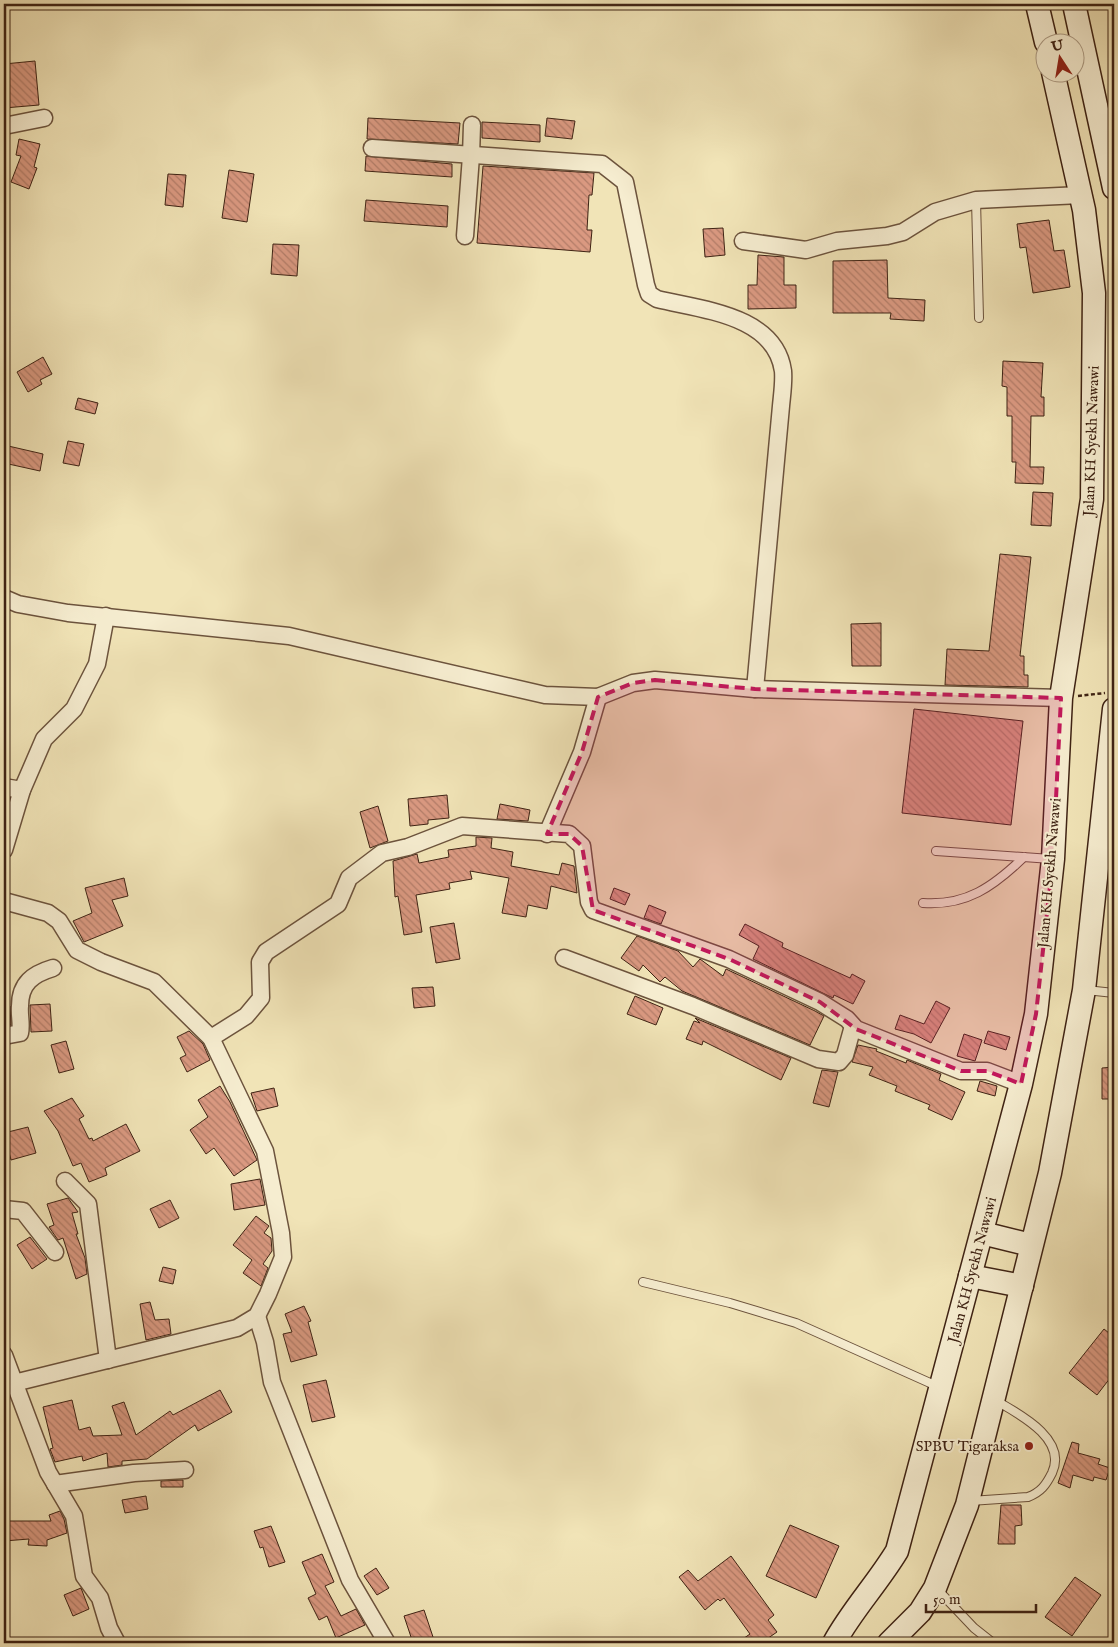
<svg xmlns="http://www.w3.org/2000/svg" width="1118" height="1647" viewBox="0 0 1118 1647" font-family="'IM FELL English',serif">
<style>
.building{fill:url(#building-back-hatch);stroke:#3f2314}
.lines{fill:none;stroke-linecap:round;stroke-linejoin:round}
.lane-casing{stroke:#6c533d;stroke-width:10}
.street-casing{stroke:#6c533d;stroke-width:19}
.secondary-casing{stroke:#3f2314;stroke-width:25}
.path{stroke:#3f2314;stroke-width:2.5;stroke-dasharray:4 2.5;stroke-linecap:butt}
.lane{stroke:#f6edd0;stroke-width:8}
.street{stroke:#f6edd0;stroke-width:16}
.secondary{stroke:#f6edd0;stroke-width:22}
.marked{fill:#c2185b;fill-opacity:0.2;stroke:#c2185b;stroke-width:4;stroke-dasharray:10 6;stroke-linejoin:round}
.poi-dot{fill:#8f2418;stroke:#f6edd0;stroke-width:2}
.labels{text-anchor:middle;stroke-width:4;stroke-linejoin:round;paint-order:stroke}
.street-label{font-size:15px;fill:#3f2314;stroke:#f6edd0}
.poi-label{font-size:15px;fill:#3f2314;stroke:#f6edd0;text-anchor:end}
</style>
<defs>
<pattern id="building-back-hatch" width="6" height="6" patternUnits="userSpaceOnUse" patternTransform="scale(1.25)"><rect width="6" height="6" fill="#da9981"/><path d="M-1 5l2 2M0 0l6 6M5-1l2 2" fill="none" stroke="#b27c68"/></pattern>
</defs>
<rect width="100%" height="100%" fill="#f1e4b7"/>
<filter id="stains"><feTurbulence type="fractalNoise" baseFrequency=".004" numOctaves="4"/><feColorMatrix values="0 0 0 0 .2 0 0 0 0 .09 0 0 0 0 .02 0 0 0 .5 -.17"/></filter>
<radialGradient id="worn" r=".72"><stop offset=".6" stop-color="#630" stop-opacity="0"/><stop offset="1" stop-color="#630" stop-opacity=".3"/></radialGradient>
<g class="building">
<polygon points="35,61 39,105 4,108 4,64"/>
<polygon points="368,118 460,123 458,144 367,139"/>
<polygon points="547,118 575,121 572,139 545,136"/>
<polygon points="482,122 540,125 540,142 482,138"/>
<polygon points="19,139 40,144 34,167 37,168 29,189 11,182 21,156 16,155"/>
<polygon points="366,156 452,164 452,177 365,171"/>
<polygon points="483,166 594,173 592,195 589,195 587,230 592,230 590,252 477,243"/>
<polygon points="229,170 254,174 247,222 222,218"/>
<polygon points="168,174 186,175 183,207 165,205"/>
<polygon points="366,200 448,206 447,227 364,221"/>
<polygon points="1049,220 1054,251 1064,250 1070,287 1033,293 1026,247 1020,248 1017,224"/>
<polygon points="723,228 725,255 705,257 703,229"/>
<polygon points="273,244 299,245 297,276 271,274"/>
<polygon points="758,255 784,257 784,285 796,285 796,308 748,309 748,285 757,285"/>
<polygon points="887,260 888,298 925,300 924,321 890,319 891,313 833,313 833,261"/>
<polygon points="43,357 52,374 40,380 42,384 28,392 17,372"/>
<polygon points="1003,361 1043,363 1041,397 1044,397 1044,416 1031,416 1030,467 1044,467 1043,484 1015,483 1016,462 1012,462 1012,416 1007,416 1007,387 1002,386"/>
<polygon points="78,398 98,403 95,414 75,409"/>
<polygon points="68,441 84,444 79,466 63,463"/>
<polygon points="4,445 43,454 40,471 4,463"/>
<polygon points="1033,492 1053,493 1051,526 1031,525"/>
<polygon points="1000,554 1031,557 1020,656 1024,656 1024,675 1028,675 1028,687 945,685 947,649 989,651"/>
<polygon points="881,623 881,666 852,666 851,624"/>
<polygon points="914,709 1023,721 1011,825 902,813"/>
<polygon points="447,795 449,818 428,820 428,824 410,826 408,799"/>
<polygon points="500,804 530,810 528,821 497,819"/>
<polygon points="378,806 388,841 370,848 360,812"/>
<polygon points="476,837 492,838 491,848 513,852 511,866 559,875 562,863 574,866 577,893 551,886 547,909 528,905 526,917 502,913 509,878 470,871 472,879 449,883 450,889 416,895 422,932 404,935 398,896 395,897 393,861 417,854 419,863 449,857 448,850 476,846"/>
<polygon points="124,878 128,896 112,900 123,926 84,942 73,921 92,913 85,888"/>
<polygon points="614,888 630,894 625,905 610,899"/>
<polygon points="649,905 666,912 661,924 644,918"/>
<polygon points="454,923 460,959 436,963 430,927"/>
<polygon points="745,924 783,943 782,947 850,978 852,974 865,981 853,1004 834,995 833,998 753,959 759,946 739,935"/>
<polygon points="637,936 678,951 693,967 700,959 723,976 726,969 815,1011 824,1016 810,1045 682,991 665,977 660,982 643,965 639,971 621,958"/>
<polygon points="433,987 435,1006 414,1008 412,988"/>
<polygon points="635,996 663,1008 656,1025 627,1014"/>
<polygon points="936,1001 950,1008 931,1043 914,1034 895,1029 900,1015 924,1024"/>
<polygon points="50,1004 52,1031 31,1032 30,1005"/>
<polygon points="10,1006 11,1025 4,1026 4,1007"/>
<polygon points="695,1018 791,1058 781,1080 703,1041 702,1045 686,1039 694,1021 700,1023"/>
<polygon points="189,1031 203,1044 210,1060 187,1072 180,1058 186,1055 177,1037"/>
<polygon points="988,1031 1010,1037 1006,1050 984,1043"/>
<polygon points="964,1034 982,1040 975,1061 957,1056"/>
<polygon points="66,1041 74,1069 59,1073 51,1045"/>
<polygon points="858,1045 877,1049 876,1051 906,1063 907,1060 941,1074 939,1080 965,1092 952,1120 928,1109 930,1105 895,1091 897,1086 869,1075 873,1067 852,1062"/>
<polygon points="1114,1067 1114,1099 1102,1099 1102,1068"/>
<polygon points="822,1070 838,1072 829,1107 813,1103"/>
<polygon points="980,1081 997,1086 995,1096 977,1091"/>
<polygon points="220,1086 230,1102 257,1160 234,1176 214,1148 206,1154 190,1130 208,1117 198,1100"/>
<polygon points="274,1088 278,1106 257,1111 251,1093"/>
<polygon points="72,1098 84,1116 79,1119 89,1139 92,1138 93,1141 126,1124 140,1151 105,1168 107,1175 89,1182 81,1163 73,1166 58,1131 44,1111"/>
<polygon points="28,1127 36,1153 11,1160 4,1133"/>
<polygon points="260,1179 265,1205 234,1210 231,1184"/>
<polygon points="68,1198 78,1212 72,1213 78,1234 76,1234 85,1258 87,1274 76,1279 63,1238 58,1240 49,1227 54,1225 47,1204"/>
<polygon points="170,1200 179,1218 159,1228 150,1209"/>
<polygon points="256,1216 269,1226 264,1233 271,1238 272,1251 263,1264 268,1268 261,1286 243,1273 252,1260 233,1245"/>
<polygon points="30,1237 47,1259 32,1269 17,1245"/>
<polygon points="163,1267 176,1270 173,1284 159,1281"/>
<polygon points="150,1302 155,1320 169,1319 171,1334 146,1340 140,1304"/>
<polygon points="304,1306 311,1321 308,1322 317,1355 291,1362 283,1334 292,1332 285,1314"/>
<polygon points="1104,1329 1114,1337 1114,1373 1097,1395 1069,1373"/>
<polygon points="326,1380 335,1417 312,1422 303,1385"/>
<polygon points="220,1390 232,1412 198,1431 195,1425 147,1459 122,1461 122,1465 108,1467 107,1453 83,1461 82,1456 55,1462 50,1449 53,1448 43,1407 72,1400 79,1430 90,1427 93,1436 122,1435 112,1406 124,1402 136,1435 170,1411 173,1415"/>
<polygon points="1072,1442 1079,1444 1078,1453 1100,1459 1098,1464 1110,1468 1106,1480 1094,1477 1093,1481 1073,1475 1070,1488 1058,1483"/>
<polygon points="183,1480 183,1487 161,1487 161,1481"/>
<polygon points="146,1496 148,1509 125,1513 122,1500"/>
<polygon points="1001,1505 1021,1505 1022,1525 1015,1526 1015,1544 998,1544"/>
<polygon points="60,1511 64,1519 67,1533 47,1540 47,1546 28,1545 29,1539 4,1541 4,1522 6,1521 51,1521 49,1515"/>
<polygon points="790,1525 839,1546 816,1598 766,1576"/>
<polygon points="271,1526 285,1562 269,1567 263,1547 260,1548 254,1531"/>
<polygon points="322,1554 334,1582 325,1586 341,1616 356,1609 365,1625 336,1638 327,1616 319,1620 308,1598 316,1594 302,1562"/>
<polygon points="731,1556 774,1615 768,1620 777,1632 761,1643 737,1643 750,1634 724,1598 720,1601 718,1599 705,1610 679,1577 688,1570 698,1581"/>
<polygon points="376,1568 389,1588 377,1595 364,1576"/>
<polygon points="1075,1577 1101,1595 1072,1636 1045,1617"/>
<polygon points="81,1588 89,1609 73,1616 64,1595"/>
<polygon points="424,1610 435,1643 413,1643 404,1616"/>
</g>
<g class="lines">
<defs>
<g id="lane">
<polyline points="976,200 979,318"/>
<polyline points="936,851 1051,859"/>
<path d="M923 903C966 906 993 887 1024 857"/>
<polyline points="1086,990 1114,993"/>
<polyline points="643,1282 730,1303 796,1323 939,1387"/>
<path d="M970 1501 1028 1497C1041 1492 1046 1485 1052 1473 1068 1439 1019 1414 995 1400"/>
<polyline points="937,1589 974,1628 993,1643"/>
</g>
<g id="street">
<polyline points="4,126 44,118"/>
<path d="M372 148 602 164 625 182 646 285 649 294 657 299C702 310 775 315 783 371 784 382 782 395 781 406L755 689"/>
<polyline points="465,236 471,156 472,125"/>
<polyline points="743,241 806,250 837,241 887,236 903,232 935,212 976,200 1081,195"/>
<polyline points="4,598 18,604 68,613 289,636 545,695 598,697 633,683 655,680 755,689 1061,698"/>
<polyline points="4,787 22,790"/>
<polyline points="547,834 582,752 598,697"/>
<polyline points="4,850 22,790 44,739 74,709 97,664 106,616"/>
<polyline points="4,901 48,913 59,921 77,950 101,962 154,982 211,1038 265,1151 281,1233 283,1257 268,1294 257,1316 237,1328 14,1383"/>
<polyline points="564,958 693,1006 818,1059 839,1062 845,1055 853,1026"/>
<path d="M4 1036 20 1033C22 1024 19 1015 20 1006 20 983 33 974 53 968"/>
<polyline points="211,1038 246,1016 261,998 260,962 266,952 338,904 349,878 382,853 408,847 462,826 569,834 582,846 589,902 593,910 729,959 820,1002 847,1019 856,1029 961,1071 987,1071 1021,1084"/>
<polyline points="65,1181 88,1204 108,1360"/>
<polyline points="4,1209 23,1211 55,1252"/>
<polyline points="257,1316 265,1342 272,1382 350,1580 387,1643"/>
<polyline points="4,1355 48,1472 74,1516 84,1576 100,1598 109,1628 117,1643"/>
<polyline points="55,1484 134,1473 185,1470"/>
</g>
<g id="secondary">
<polyline points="1037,4 1046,42"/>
<polyline points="1074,4 1114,188"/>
<polyline points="982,1233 1031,1245"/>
<polyline points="970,1276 1022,1286"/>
<path d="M834 1643C852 1610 877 1584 897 1551L1021 1084 1036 1014 1053 859 1061 698 1092 499 1094 293 1084 210 1053 72"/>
<polyline points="889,1643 920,1612 935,1588 967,1505 1050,1173 1084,990 1114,709"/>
</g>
</defs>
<use href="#lane" class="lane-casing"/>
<use href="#street" class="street-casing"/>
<use href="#secondary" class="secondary-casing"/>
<polyline class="path" points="1078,696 1105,693"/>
<use href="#lane" class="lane"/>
<use href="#street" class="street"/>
<use href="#secondary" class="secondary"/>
</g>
<path class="marked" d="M655 680 755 689 1061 698 1053 859 1036 1014 1021 1084 987 1071H961L856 1029 820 1002 729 959 593 910 582 846 569 834H547L582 752 598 697 633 683Z"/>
<circle class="poi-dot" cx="1029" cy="1446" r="5"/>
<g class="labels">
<g class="street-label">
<text transform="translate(1091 441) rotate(-88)" y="5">Jalan KH Syekh Nawawi</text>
<text transform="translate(1049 873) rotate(-85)" y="5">Jalan KH Syekh Nawawi</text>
<text transform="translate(972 1270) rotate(-75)" y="5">Jalan KH Syekh Nawawi</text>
</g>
<g class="poi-label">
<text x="1019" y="1451">SPBU Tigaraksa</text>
</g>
</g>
<rect width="1118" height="1647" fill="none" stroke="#f1e4b7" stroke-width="20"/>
<rect x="5" y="5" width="1108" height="1637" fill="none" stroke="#3f2314" stroke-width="2.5"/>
<rect x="10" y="10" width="1098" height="1627" fill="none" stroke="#3f2314"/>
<g transform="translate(1060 58) rotate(348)"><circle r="24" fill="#f6edd0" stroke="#ad9c85"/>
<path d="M0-4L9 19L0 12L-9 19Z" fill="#8f2418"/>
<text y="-8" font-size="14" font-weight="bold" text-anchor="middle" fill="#3f2314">U</text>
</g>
<path d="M926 1604v8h110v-8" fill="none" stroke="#3f2314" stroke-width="2.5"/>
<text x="933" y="1604" font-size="15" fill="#3f2314" stroke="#f6edd0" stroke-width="4" paint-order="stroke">50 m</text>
<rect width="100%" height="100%" filter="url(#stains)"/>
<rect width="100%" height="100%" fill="url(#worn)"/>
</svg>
